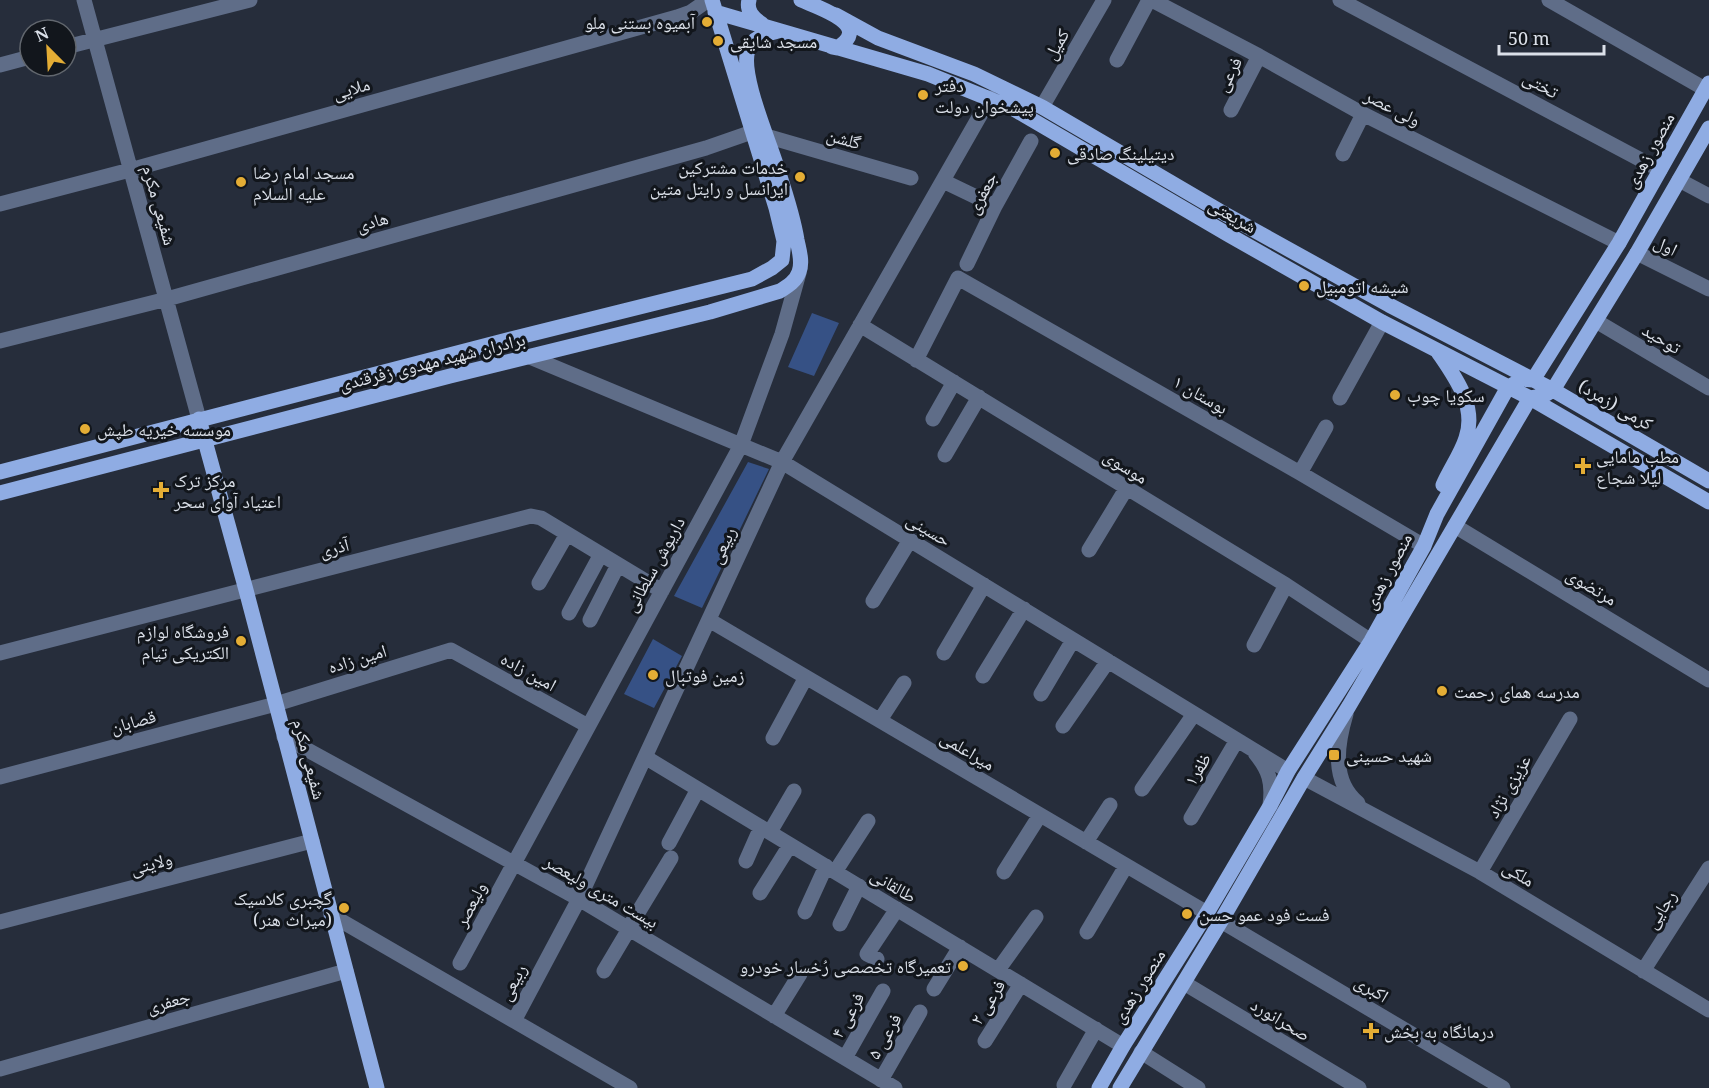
<svg xmlns="http://www.w3.org/2000/svg" width="1709" height="1088" viewBox="0 0 1709 1088" font-family="'Noto Serif','Noto Naskh Arabic',serif">
<style>
.green{fill:#365185}
.lines{fill:none;stroke-linecap:round;stroke-linejoin:round}
.minor{stroke:#5f6d88;stroke-width:15}
.major{stroke:#8face3;stroke-width:15}
.poi-dot{fill:#e4ad35;stroke:#12161c;stroke-width:2}
.labels{text-anchor:middle;dominant-baseline:central;stroke-width:6;stroke-linejoin:round;paint-order:stroke}
.poi-label{font-size:18px;fill:#dbe0e9;stroke:#12161c;text-anchor:start}
.street-label{font-size:18px;fill:#dbe0e9;stroke:#12161c}
</style>
<rect width="100%" height="100%" fill="#262d3b"/>
<path class="green" d="M812,313l27,10 -25,53 -26,-9z
M748,462l21,7 -67,139 -28,-12z
M653,639l29,17 -28,52 -30,-14z"/>
<g class="lines">
<path class="minor" d="M84,0l115,419
M1152,0l107,56 104,58 256,129
M1340,0l320,170
M1549,0l156,89
M66,47l184,-47
M1117,60l32,-60
M0,65l30,-8
M1042,107l62,-107
M1231,110l28,-54
M766,136l145,42
M1343,154l20,-40
M1679,180l30,16
M943,181l52,25
M0,204l130,-34 547,-153 14,-5 17,-12
M1637,253l72,36
M967,264l28,-58 36,-65
M1596,321l113,67
M860,325l426,260 85,56
M0,341l167,-42 539,-151 46,-16
M530,357l252,105 506,309
M916,360l42,-82 342,195 124,73
M1340,398l42,-76
M933,419l21,-37
M945,455l34,-58
M1300,473l26,-46
M1455,526l254,154
M1089,550l37,-61
M539,583l28,-49
M873,601l37,-61
M569,613l32,-59
M590,620l28,-55
M709,620l498,293
M1254,645l32,-60
M0,653l531,-137 10,2 121,73
M944,653l40,-68
M983,676l41,-67
M1041,694l32,-54
M1346,714c-9,30 -15,67 12,89
M880,720l24,-37
M1063,726l45,-65
M284,737l295,162 316,189
M773,738l33,-61
M1255,753c14,17 18,29 15,52
M645,757l478,289
M0,777l276,-73 175,-54 137,76
M1304,778l176,94 229,138
M1142,789l52,-75
M1191,818l46,-78
M770,832l24,-41
M1086,842l24,-37
M669,843l29,-54
M746,861l15,-34
M835,872l33,-51
M1004,872l36,-57
M1480,872l90,-153
M760,893l30,-48
M805,912l21,-46
M331,915l299,173
M1221,921l282,167
M0,922l312,-81
M840,924l19,-38
M628,929l43,-71
M1087,932l39,-66
M877,959l-10,-5 30,-45
M460,963l281,-518 41,-111 17,-61
M998,970l38,-53
M604,971l25,-42
M1643,971l66,-103
M1184,983l175,105
M934,989l26,-42
M774,1016l26,-42
M514,1021l65,-122 203,-437 208,-364
M985,1041l36,-57
M1141,1052l57,36
M845,1058l38,-67
M0,1069l346,-98
M881,1080l39,-68
M1064,1085l32,-56"/>
<path class="major" d="M749,0c-3,11 4,18 13,24
M801,0c18,8 73,25 36,48l-5,-1
M715,12l213,62 84,34 217,127 153,87 148,76 179,104
M836,15l42,23 96,36 68,33 181,106 166,92 164,85 156,91
M1438,352c17,25 39,54 28,86 -5,16 -16,31 -23,47
M199,419l47,171 131,498
M0,472l507,-132 245,-61 20,-11 10,-8 2,-19 -8,-33 -64,-208
M0,493l450,-117 260,-64 70,-21c8,-5 16,-10 19,-19 4,-10 0,-22 -2,-32 -4,-26 -14,-54 -22,-79 -8,-25 -35,-88 -27,-111 4,-13 19,-16 30,-19
M1099,1088l24,-42 84,-133 63,-107 18,-35 83,-130 53,-95 13,-32 71,-127 15,-8 10,1 86,-137 90,-160
M1120,1088l101,-167 83,-143 45,-72 181,-308 13,-2 10,-6 84,-137 72,-125"/>
</g>
<g class="poi-dot">
<circle cx="707" cy="22" r="6"/>
<circle cx="718" cy="41" r="6"/>
<circle cx="923" cy="95" r="6"/>
<circle cx="1055" cy="153" r="6"/>
<circle cx="800" cy="177" r="6"/>
<circle cx="241" cy="182" r="6"/>
<circle cx="1304" cy="286" r="6"/>
<circle cx="1395" cy="395" r="6"/>
<circle cx="85" cy="429" r="6"/>
<path d="M1580 457h6v6h6v6h-6v6h-6v-6h-6v-6h6z"/>
<path d="M158 481h6v6h6v6h-6v6h-6v-6h-6v-6h6z"/>
<circle cx="241" cy="641" r="6"/>
<circle cx="653" cy="675" r="6"/>
<circle cx="1442" cy="691" r="6"/>
<rect x="1328" y="749" width="12" height="12" rx="3"/>
<circle cx="344" cy="908" r="6"/>
<circle cx="1187" cy="914" r="6"/>
<circle cx="963" cy="966" r="6"/>
<path d="M1368 1022h6v6h6v6h-6v6h-6v-6h-6v-6h6z"/>
</g>
<g class="labels">
<g class="poi-label">
<text x="695" y="22" text-anchor="end">آبمیوه بستنی مِلو</text>
<text x="730" y="41">مسجد شایقی</text>
<text x="935" y="85">دفتر<tspan x="935" dy="21">پیشخوان دولت</tspan></text>
<text x="1067" y="153">دیتیلینگ صادقی</text>
<text x="788" y="167" text-anchor="end">خدمات مشترکین<tspan x="788" dy="21">ایرانسل و رایتل متین</tspan></text>
<text x="253" y="172">مسجد امام رضا<tspan x="253" dy="21">علیه السلام</tspan></text>
<text x="1316" y="286">شیشه اتومبیل</text>
<text x="1407" y="395">سکویا چوب</text>
<text x="97" y="429">موسسه خیریه طپش</text>
<text x="1596" y="456">مطب مامایی<tspan x="1596" dy="21">لیلا شجاع</tspan></text>
<text x="174" y="480">مرکز ترک<tspan x="174" dy="21">اعتیاد آوای سحر</tspan></text>
<text x="229" y="631" text-anchor="end">فروشگاه لوازم<tspan x="229" dy="21">الکتریکی تیام</tspan></text>
<text x="665" y="675">زمین فوتبال</text>
<text x="1454" y="691">مدرسه همای رحمت</text>
<text x="1346" y="755">شهید حسینی</text>
<text x="332" y="898" text-anchor="end">گچبری کلاسیک<tspan x="332" dy="21">(میراث هنر)</tspan></text>
<text x="1199" y="914">فست فود عمو حسن</text>
<text x="951" y="966" text-anchor="end">تعمیرگاه تخصصی رُخسار خودرو</text>
<text x="1384" y="1031">درمانگاه به بخش</text>
</g>
<g class="street-label">
<text transform="translate(1056 44) rotate(-60)">کمیل</text>
<text transform="translate(1228 74) rotate(-62)">فرعی</text>
<text transform="translate(1541 84) rotate(28)">تختی</text>
<text transform="translate(351 88) rotate(-16)">ملایی</text>
<text transform="translate(1393 107) rotate(27)">ولی عصر</text>
<text transform="translate(844 138) rotate(16)">گلشن</text>
<text transform="translate(1649 150) rotate(-61)">منصور زهدی</text>
<text transform="translate(981 193) rotate(-62)">جعفری</text>
<text transform="translate(160 205) rotate(74)">شفیعی مکرم</text>
<text transform="translate(1233 215) rotate(30)">شریعتی</text>
<text transform="translate(372 221) rotate(-16)">هادی</text>
<text transform="translate(1666 245) rotate(27)">اول</text>
<text transform="translate(1662 338) rotate(31)">توحید</text>
<text transform="translate(432 361) rotate(-14)">برادران شهید مهدوی زفرقندی</text>
<text transform="translate(1201 394) rotate(30)">بوستان ۱</text>
<text transform="translate(1616 404) rotate(30)">کرمی (زمرد)</text>
<text transform="translate(1126 466) rotate(32)">موسوی</text>
<text transform="translate(929 529) rotate(31)">حسینی</text>
<text transform="translate(722 545) rotate(-65)">ربیعی</text>
<text transform="translate(334 547) rotate(-14)">آذری</text>
<text transform="translate(654 564) rotate(-61)">داریوش سلطانی</text>
<text transform="translate(1387 571) rotate(-62)">منصور زهدی</text>
<text transform="translate(1592 586) rotate(31)">مرتضوی</text>
<text transform="translate(357 658) rotate(-17)">امين زاده</text>
<text transform="translate(529 671) rotate(29)">امین زاده</text>
<text transform="translate(133 721) rotate(-15)">قصابان</text>
<text transform="translate(968 750) rotate(31)">میراعلمی</text>
<text transform="translate(310 759) rotate(75)">شفیعی مکرم</text>
<text transform="translate(1197 769) rotate(-59)">ظفر۱</text>
<text transform="translate(1508 786) rotate(-60)">عزیزی نژاد</text>
<text transform="translate(151 863) rotate(-15)">ولایتی</text>
<text transform="translate(1519 873) rotate(31)">ملکی</text>
<text transform="translate(894 885) rotate(31)">طالقانی</text>
<text transform="translate(602 891) rotate(30)">بیست متری ولیعصر</text>
<text transform="translate(470 904) rotate(-62)">ولیعصر</text>
<text transform="translate(1660 909) rotate(-57)">رجایی</text>
<text transform="translate(512 982) rotate(-62)">ربیعی</text>
<text transform="translate(1138 986) rotate(-58)">منصور زهدی</text>
<text transform="translate(1372 988) rotate(31)">اکبری</text>
<text transform="translate(168 1001) rotate(-16)">جعفری</text>
<text transform="translate(987 1002) rotate(-58)">فرعی ۲</text>
<text transform="translate(847 1015) rotate(-61)">فرعی ۴</text>
<text transform="translate(1281 1019) rotate(31)">صحرانورد</text>
<text transform="translate(884 1036) rotate(-60)">فرعی ۵</text>
</g>
</g>
<g transform="translate(48 48) rotate(336)"><circle r="28" fill="#12161c" stroke="#62676e" stroke-width="1.5"/>
<path d="M0-4.5L10 22L0 15L-10 22Z" fill="#e4ad35"/>
<text y="-9" font-size="16" font-weight="bold" text-anchor="middle" fill="#dbe0e9">N</text>
</g>
<path d="M1499 45v9h105v-9" fill="none" stroke="#dbe0e9" stroke-width="3"/>
<text x="1508" y="45" font-size="18" fill="#dbe0e9" stroke="#12161c" stroke-width="4.5" paint-order="stroke">50 m</text>
</svg>
